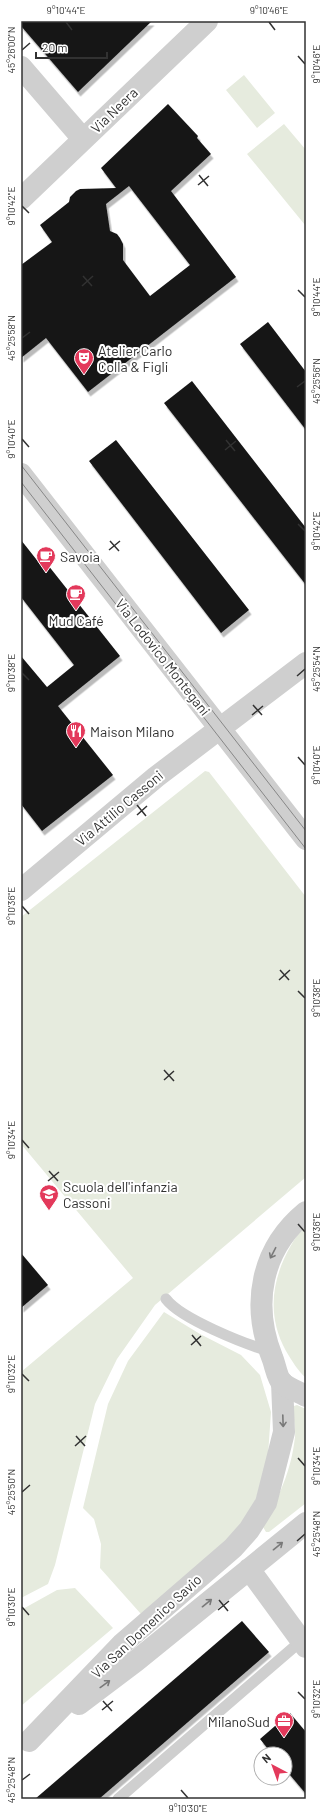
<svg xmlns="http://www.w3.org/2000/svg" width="327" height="1820" viewBox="0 0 327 1820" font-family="Barlow,sans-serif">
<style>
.green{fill:#e6ebde}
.building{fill:#191919;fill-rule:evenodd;filter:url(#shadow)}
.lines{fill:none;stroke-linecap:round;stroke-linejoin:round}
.service{stroke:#cfcfcf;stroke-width:11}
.minor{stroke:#cfcfcf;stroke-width:22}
.tertiary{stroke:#cfcfcf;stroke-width:22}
.tram{stroke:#878787;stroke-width:1}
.oneway{stroke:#797979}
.ticks{fill:none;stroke:#323232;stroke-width:1.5}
.labels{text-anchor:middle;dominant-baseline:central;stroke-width:4;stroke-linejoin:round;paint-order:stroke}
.street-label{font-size:14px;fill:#323232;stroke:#fff}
.poi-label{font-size:14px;fill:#323232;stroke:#fff;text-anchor:start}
.neatline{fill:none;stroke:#323232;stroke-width:1.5}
.ticks-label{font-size:10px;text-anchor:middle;fill:#323232}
</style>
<defs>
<filter id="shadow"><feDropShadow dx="2.5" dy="4.5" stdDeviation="0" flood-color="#0004"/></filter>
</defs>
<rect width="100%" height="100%" fill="#fff"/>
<path class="green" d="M244,75l31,38 -18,15 -31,-38z
M284,124l22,26 -1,75 -58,-71z
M205,771l4,1 97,125v280l-151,128 -38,54 -22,45 -40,161 -7,19 -27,14v-226l112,-94 -112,-134v-227z
M306,1223v155c-8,-7 -14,-17 -20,-27 -25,-46 -9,-90 20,-128z
M164,1312l36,22 41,21 19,20 11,37 -3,43 -12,44 -19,33 -96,82 -41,-46 1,-24 -7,-25 -11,-11 25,-104 20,-43z
M297,1405l9,4v94l-37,29h-3l-3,-5c16,-31 28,-55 32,-90 1,-11 -3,-21 -1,-31z
M75,1588l38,40 -92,78v-96l36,-20z"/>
<path class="building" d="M21,21h131l-74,71 -57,-66z
M168,104l30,32 -1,2 14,16 -40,37 65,86 -148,115 -42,-54 -25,20v-93l31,-23 -12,-17 29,-23 1,-5 6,-6 4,-2 36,-1 -15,-20zM129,186l61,79 -40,31 -27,-36v-16l-3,-6 -3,-4 -7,-3 -4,-27z
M268,322l38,50v58l-66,-86z
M192,381l114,147v57l-142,-182z
M116,440l133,170 -28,23 -132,-172z
M21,540l19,24 4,-4 76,96 -62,50 55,69 -71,56 -21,-27v-148l26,31 27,-22 -53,-68z
M21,1253l27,32 -27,23z
M242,1621l27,31 -170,147h-64z
M290,1713l16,19v62l-21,-25v-15h-13l-12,-15z"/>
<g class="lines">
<path class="service" d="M166,1299c15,20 79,45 103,52
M118,1799l183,-158"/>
<path class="minor" d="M21,67l62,72
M21,199l186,-178
M21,890l135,-113 150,-114
M249,1569l57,78
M79,1704l57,-43 170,-138
M29,1741l93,-97 111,-96 16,-18 17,-27 18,-71 -2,-50"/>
<path class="tertiary" d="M21,474l285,365
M306,1212c-45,37 -55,92 -34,145 3,7 5,21 10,26 6,5 17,9 24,13"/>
<path class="tram" d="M21,465l285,366
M21,482l285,367"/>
</g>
<defs><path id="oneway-shaft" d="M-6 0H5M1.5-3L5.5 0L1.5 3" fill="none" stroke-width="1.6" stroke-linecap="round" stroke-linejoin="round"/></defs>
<g class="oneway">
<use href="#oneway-shaft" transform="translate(273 1253) rotate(117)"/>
<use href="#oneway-shaft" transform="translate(283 1421) rotate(88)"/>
<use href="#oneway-shaft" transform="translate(278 1546) rotate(-39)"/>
<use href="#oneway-shaft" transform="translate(207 1603) rotate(-39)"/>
<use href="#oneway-shaft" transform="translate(105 1684) rotate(-36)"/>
</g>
<path class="ticks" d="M66,22l6,8M269,22l6,8M22,50l8,-7M298,56l7,8M199,175l9,11M198,185l11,-9M22,206l7,7M83,276l9,10M82,286l11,-10M298,290l7,7M22,338l8,-6M297,387l8,-6M22,439l7,8M226,440l9,11M225,450l11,-9M298,524l7,7M110,541l9,10M109,550l11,-9M22,673l7,7M297,676l8,-7M253,705l9,10M252,715l11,-9M298,757l7,8M137,805l9,11M137,815l10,-9M22,906l7,8M280,970l9,10M279,980l11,-10M298,991l7,7M164,1070l10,11M164,1080l10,-9M22,1140l7,8M49,1171l9,10M48,1181l11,-9M298,1224l7,8M192,1335l9,11M191,1345l10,-9M22,1374l7,7M76,1436l9,10M75,1446l11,-10M298,1458l7,8M22,1492l8,-7M297,1541l8,-7M219,1600l9,11M22,1607l7,8M218,1610l11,-9M298,1692l7,7M103,1701l9,10M102,1710l11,-9M22,1780l8,-6M181,1790l7,8"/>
<defs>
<g id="theatre-pin" transform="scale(1)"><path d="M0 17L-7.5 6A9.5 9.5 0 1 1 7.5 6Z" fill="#e3395b" stroke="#fff"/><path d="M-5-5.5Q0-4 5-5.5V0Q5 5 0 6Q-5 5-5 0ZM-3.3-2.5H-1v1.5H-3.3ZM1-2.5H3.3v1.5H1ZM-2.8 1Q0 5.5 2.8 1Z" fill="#fff"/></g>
<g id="cafe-pin" transform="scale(1)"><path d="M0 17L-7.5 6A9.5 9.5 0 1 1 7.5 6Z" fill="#e3395b" stroke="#fff"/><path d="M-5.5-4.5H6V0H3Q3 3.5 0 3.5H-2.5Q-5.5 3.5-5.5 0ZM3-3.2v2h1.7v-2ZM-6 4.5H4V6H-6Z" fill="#fff"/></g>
<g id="restaurant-pin" transform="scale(1)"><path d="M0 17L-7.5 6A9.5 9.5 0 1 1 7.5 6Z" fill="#e3395b" stroke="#fff"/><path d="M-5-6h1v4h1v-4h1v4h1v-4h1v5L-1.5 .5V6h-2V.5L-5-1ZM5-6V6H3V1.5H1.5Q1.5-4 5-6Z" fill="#fff"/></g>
<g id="school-pin" transform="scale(1)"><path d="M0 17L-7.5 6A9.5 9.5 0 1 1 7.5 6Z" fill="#e3395b" stroke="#fff"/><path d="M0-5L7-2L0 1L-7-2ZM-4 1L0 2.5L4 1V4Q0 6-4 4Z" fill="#fff"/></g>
<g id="office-pin" transform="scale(1)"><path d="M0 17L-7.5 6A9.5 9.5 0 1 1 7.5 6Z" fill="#e3395b" stroke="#fff"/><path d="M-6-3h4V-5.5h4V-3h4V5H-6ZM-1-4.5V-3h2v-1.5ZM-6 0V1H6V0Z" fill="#fff"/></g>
</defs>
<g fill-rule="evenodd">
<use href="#theatre-pin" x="84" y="358"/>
<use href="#cafe-pin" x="46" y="556"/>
<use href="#cafe-pin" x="76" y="594"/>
<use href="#restaurant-pin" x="76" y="731"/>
<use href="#school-pin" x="49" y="1194"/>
<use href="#office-pin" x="284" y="1721"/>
</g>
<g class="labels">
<g class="street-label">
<text transform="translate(114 110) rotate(-44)">Via Neera</text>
<text transform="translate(163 657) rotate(52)">Via Lodovico Montegani</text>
<text transform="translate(119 808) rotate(-40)">Via Attilio Cassoni</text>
<text transform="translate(146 1626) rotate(-43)">Via San Domenico Savio</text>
</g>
<g class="poi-label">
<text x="98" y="350">Atelier Carlo<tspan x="98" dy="16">Colla &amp; Figli</tspan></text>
<text x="60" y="556">Savoia</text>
<text x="76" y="620" text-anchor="middle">Mud Café</text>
<text x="90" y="731">Maison Milano</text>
<text x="63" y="1186">Scuola dell'infanzia<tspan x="63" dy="16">Cassoni</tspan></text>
<text x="270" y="1721" text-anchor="end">MilanoSud</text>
</g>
</g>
<rect width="327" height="1820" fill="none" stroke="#ffffff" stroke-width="44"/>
<g transform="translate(273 1766) rotate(319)"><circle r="19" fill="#ffffff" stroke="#adadad"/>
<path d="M0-3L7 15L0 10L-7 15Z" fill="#e3395b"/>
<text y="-6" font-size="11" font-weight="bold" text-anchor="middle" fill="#323232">N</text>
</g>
<path d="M36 52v6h71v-6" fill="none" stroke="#323232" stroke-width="2"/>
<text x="42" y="52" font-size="12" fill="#323232" stroke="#ffffff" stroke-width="3" paint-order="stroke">20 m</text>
<rect x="22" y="22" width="283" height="1776" class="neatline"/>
<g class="ticks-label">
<text x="66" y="14">9°10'44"E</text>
<text x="269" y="14">9°10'46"E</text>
<text transform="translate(11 50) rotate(-90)" y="4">45°26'00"N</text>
<text transform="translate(316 64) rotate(-90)" y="4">9°10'46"E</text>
<text transform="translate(11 206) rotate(-90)" y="4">9°10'42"E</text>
<text transform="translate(316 297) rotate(-90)" y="4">9°10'44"E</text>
<text transform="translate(11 338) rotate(-90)" y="4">45°25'58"N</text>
<text transform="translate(316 381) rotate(-90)" y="4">45°25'56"N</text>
<text transform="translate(11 439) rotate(-90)" y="4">9°10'40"E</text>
<text transform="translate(316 531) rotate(-90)" y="4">9°10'42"E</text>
<text transform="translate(316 669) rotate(-90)" y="4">45°25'54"N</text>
<text transform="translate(11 673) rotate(-90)" y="4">9°10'38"E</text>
<text transform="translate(316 765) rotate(-90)" y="4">9°10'40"E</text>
<text transform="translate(11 906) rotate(-90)" y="4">9°10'36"E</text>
<text transform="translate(316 998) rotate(-90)" y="4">9°10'38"E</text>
<text transform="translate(11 1140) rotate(-90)" y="4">9°10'34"E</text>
<text transform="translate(316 1232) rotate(-90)" y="4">9°10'36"E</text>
<text transform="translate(11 1374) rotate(-90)" y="4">9°10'32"E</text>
<text transform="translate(316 1466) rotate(-90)" y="4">9°10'34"E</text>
<text transform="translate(11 1492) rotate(-90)" y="4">45°25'50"N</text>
<text transform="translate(316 1534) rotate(-90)" y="4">45°25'48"N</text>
<text transform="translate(11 1607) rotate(-90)" y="4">9°10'30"E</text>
<text transform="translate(316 1699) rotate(-90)" y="4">9°10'32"E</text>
<text transform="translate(11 1780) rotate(-90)" y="4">45°25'48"N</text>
<text x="188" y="1812">9°10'30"E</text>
</g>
</svg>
